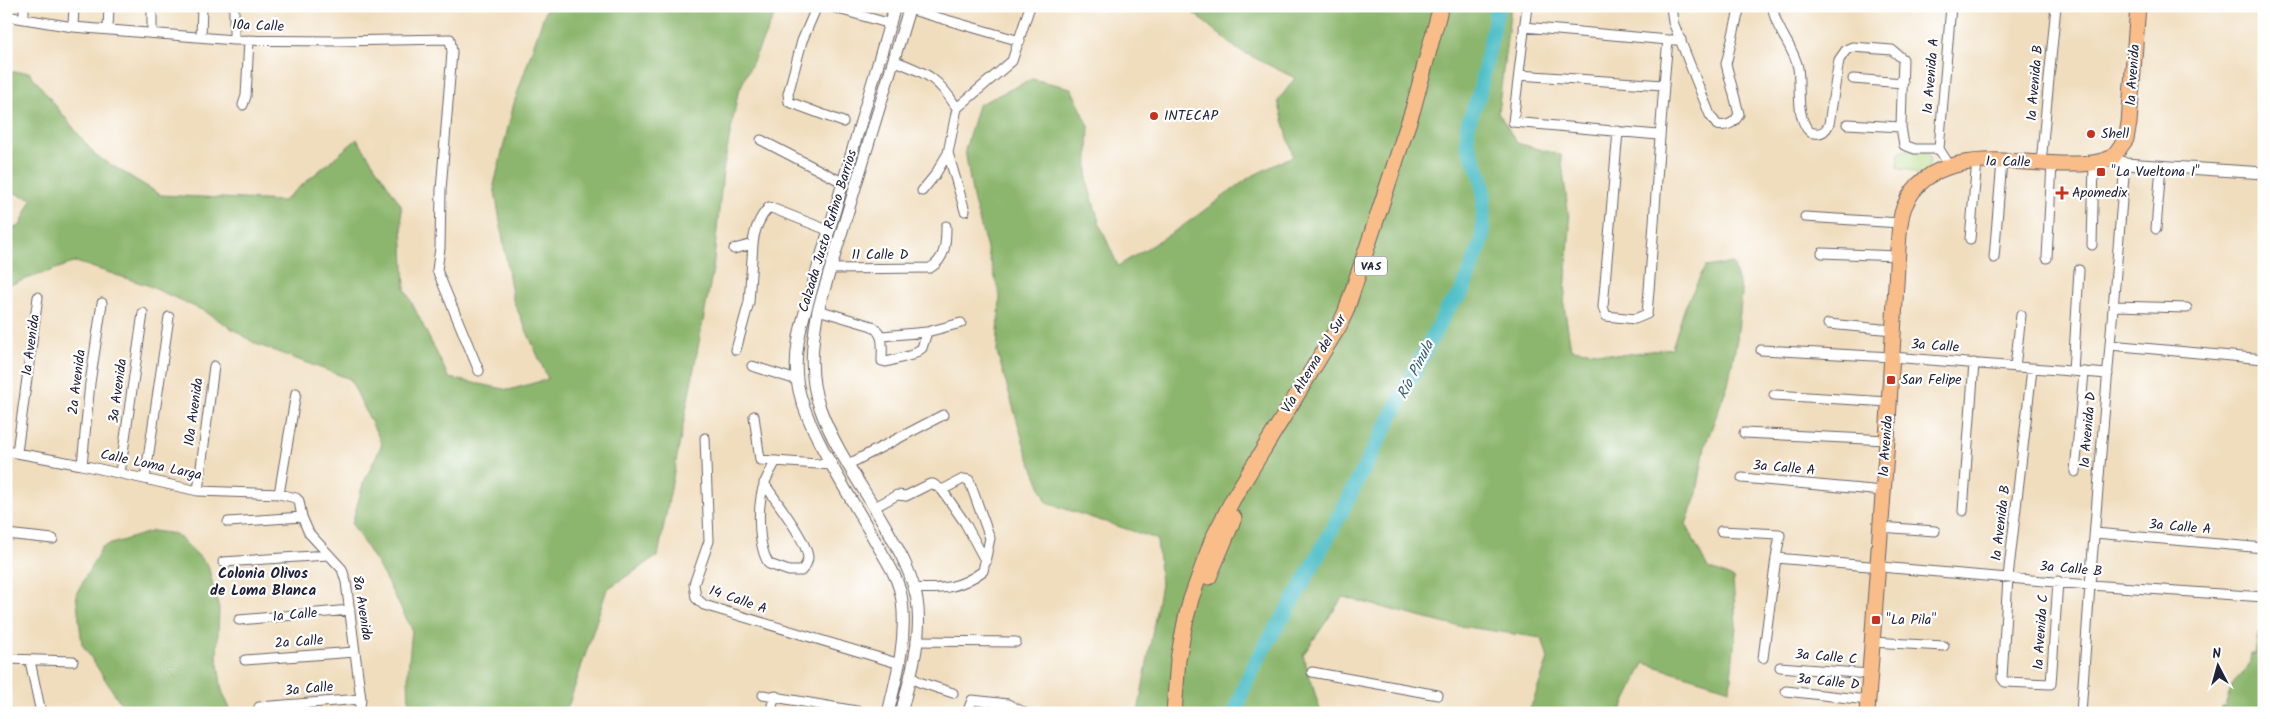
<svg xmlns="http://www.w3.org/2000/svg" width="2270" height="719" viewBox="0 0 2270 719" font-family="Kalam,sans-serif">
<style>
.green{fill:#b1d57e;stroke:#6a7c5c}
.forest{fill:#8cb66d;stroke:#576c54}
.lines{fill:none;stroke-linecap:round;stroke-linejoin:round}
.river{stroke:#51bfc8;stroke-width:15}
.minor-casing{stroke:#6a6368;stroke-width:11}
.tertiary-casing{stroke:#6a6368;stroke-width:13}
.primary-casing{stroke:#6a6368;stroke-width:17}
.trunk-casing{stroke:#6a6368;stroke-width:17}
.minor{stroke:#fff;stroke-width:9}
.tertiary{stroke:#fff;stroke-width:11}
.primary{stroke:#f8bd89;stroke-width:15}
.trunk{stroke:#f8bd89;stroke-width:15}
.poi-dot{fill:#c8321e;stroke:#fff;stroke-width:2}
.labels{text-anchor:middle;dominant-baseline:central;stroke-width:4.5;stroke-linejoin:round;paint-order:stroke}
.shield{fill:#fff;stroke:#646476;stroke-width:1}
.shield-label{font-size:12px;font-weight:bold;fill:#22223b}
.street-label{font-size:14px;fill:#22223b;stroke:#fff}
.poi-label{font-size:14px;fill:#22223b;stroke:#fff;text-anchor:start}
.water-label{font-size:15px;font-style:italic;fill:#356173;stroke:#fff}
.neighbourhood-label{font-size:15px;font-weight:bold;fill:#22223b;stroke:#fff}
</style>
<rect width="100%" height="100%" fill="#fff"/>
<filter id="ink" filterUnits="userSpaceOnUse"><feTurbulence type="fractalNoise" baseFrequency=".02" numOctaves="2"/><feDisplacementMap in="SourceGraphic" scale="10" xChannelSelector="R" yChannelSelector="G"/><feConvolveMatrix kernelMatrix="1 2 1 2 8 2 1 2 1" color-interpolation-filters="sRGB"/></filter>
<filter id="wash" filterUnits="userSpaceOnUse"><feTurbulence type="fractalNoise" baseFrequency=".0096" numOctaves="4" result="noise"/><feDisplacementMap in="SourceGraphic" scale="20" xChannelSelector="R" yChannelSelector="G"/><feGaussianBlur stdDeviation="1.12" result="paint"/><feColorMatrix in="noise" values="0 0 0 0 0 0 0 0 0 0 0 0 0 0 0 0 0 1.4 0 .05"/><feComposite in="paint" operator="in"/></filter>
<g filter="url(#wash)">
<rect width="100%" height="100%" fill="#f0ddbd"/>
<path class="green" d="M1910,150l17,2 3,5 -1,9 -10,12 -3,-5 -11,-5 -3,2 -4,-3 1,-15z"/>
<path class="forest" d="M547,6h237l-8,6 -38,81 -15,78 -10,98 -55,287 -51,33 -41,124h-157l-1,-42 4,-42 -32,-60 -28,-45 11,-40 19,-40 -32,-65 -94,-35 -50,-32 -59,-27 -71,-23 -70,24v-55l14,-5 12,-27 -26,-9v-118h23l66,83 66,40 122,6 74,-62 44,66 4,84 44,89 60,12 39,-11 -35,-79 -19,-115 20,-82z
M1185,6h326l-13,106 19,31 44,12 9,71 -6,79 7,44 50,6 51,-7 13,-41 20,-40 28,-4 9,31 -5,45 -9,45 -23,62 -8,47 -11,31 21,43 26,11 3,48 -6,63 -86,-26 -24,50h-94l7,-11 15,-43 -6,-21 -96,-14 -103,-27 -40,58 18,58h-183l23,-129 -4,-45 -110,-36 -21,-52 -29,-99 3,-56 -27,-98 -8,-48 13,-45 54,-26 39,9 18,38 -2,55 13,44 18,41 62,-38 70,-51 43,-21 -15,-55 17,-23 -58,-29z
M153,531l23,3 32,31 11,44 -2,48 5,34 10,22h-105l-45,-69 -6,-50 26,-47z
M2258,634h6v79h-44l1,-6h4l7,-23 17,-18 2,-12h4z"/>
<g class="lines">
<path class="river" d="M1236,713c10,-47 44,-87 66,-128 50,-92 97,-184 145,-276l15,-17 20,-51 2,-44 -3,-21 -14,-33 1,-20 11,-28 19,-89"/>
</g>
</g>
<g filter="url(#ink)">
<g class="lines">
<g class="minor-casing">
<path id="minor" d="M817,6l-15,35 -14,53 1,8 54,20
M828,6l63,18
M898,6l122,35
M1527,6l-14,116 145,13
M1671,6l2,16 37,93 7,10c10,2 18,-2 22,-11l-13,-50 14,-58
M1773,6c1,23 21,40 25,62 3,18 -3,50 12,64 9,3 15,1 19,-8l10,-64 7,-10 6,-3 40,3 11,9 -2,68 3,18 11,4h24
M6,16l67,11 161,13 102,1 114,-2 2,13 -11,138 -1,58 -3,22 42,101
M24,19v-13
M73,27l1,-21
M1524,27l144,13h13
M108,29l1,-23
M152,33v-27
M201,37l1,-31
M234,40v-34
M895,61c32,12 43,17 62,47
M1519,75l144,10
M1853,79l50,4
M243,105l3,-9 3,-56
M1847,124l54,3
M1618,131l-15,176 3,9 29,3 12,-5c8,-91 12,-182 21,-274
M761,140l83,43
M1939,149l12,-143
M1939,149l11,17
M948,153l17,58
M2041,163l15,-157
M922,191l13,-16 13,-22 9,-45 55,-47 18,-55
M1805,217l95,6
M2156,229l5,-63
M1970,239l7,-78
M2092,245l2,-81
M734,249l19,-5c1,-13 7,-27 16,-37l61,24
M1822,253l76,3
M1994,258l8,-97
M2047,258l5,-94
M831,269l99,-1c16,-9 16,-26 16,-42
M2114,306l73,2
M818,310l54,16c13,9 10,20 10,35l4,1 26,-7 10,-7 5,-16
M1828,324l65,6
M882,336l45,-4 34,-9
M2110,345l154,14
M736,350l13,-48 4,-58
M1761,350l131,7 216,17
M752,366l45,14
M2015,367l6,-52
M2032,369l-24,208 -6,101 3,4 46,2 7,-103
M2073,372l6,-102
M1774,395l115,7
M754,416l6,44 72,5
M1744,433l143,7
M705,438l4,103 -15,43 2,14 8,7 196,59
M6,451l76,14 116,26 81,3 17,4 3,3 3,16 7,16 33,36 4,13 15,117 -2,14
M17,452l21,-155
M849,464l94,-49
M82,465l8,-82 12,-80
M2075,472l9,-100
M120,473l23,-160
M1742,478l141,13
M145,479l24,-162
M764,483c11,17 42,56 44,74 0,6 -3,10 -7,14h-12l-20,-7c-12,-18 -12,-62 -4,-82 3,-7 7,-14 11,-21
M942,490l23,33 21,39
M198,491l16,-125
M279,494l17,-101
M875,507l22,-12 9,1 24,-12h3l9,6 21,-11 6,1 21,58 -7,33c-23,17 -41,19 -69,17
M1963,511l11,-148
M228,522l74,-5
M1880,527l55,4
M1721,531l58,3 1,1 -4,23 314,27 174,12
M2095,533l169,15
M6,534l47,5
M223,562l105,-7
M239,620l111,-10
M916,641l100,1
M1871,642l73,4
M1763,658l13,-100
M6,659l67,2
M245,660l110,-8
M30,661l11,52
M1780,667l89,7
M1312,672l126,23
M910,676l9,6 34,11
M1786,691l81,9
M763,695l105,18
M259,707l102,-8
M773,713l-1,-8 4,-9
M967,713l5,-13 36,4 17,9
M2081,713l9,-128 35,-421"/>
</g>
<g class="tertiary-casing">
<path id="tertiary" d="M2113,157l12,7 139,9
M888,713c9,-37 19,-74 14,-112 -3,-24 -17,-42 -28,-62 -22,-40 -73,-117 -77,-160 -3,-26 3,-50 10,-74l88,-299
M901,713c9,-35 22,-76 16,-113 -5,-26 -16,-46 -29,-69 -22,-40 -53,-81 -68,-123 -12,-32 -8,-66 -2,-98l92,-304"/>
</g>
<g class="primary-casing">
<path id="primary" d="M1867,713l20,-273 11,-191c1,-14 1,-29 6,-42 26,-62 105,-44 157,-43 19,0 35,1 52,-7l13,-18 3,-16 9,-117"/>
</g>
<g class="trunk-casing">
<path id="trunk" d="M1209,577l25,-59
M1174,713l4,-54 8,-41 5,-19 21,-59 21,-41 106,-173 7,-15 67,-202 28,-103"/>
</g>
<use href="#minor" class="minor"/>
<use href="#tertiary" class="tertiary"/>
<use href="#primary" class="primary"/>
<use href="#trunk" class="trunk"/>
</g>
</g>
<g class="poi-dot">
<circle cx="1154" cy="116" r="5"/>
<circle cx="2091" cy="134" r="5"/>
<rect x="2096" y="167" width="10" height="10" rx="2.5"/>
<path d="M2059.5 185.5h5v5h5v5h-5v5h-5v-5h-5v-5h5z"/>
<rect x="1886" y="375" width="10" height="10" rx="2.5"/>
<rect x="1871" y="615" width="10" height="10" rx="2.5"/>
</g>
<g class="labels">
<rect class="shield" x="1355" y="256.5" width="32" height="19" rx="4"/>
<g class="shield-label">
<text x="1371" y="266">VAS</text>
</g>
<g class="street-label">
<text transform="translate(258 26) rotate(2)">10a Calle</text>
<text transform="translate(2133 75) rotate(-86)">1a Avenida</text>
<text transform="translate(1931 76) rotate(-85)">1a Avenida A</text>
<text transform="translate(2035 83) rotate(-85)">1a Avenida B</text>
<text transform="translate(2008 162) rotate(1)">1a Calle</text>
<text transform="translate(828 231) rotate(-73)">Calzada Justo Rufino Barrios</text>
<text x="880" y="255">11 Calle D</text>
<text transform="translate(31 345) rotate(-82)">1a Avenida</text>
<text transform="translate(1935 346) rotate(4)">3a Calle</text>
<text transform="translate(1314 364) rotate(-59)">Vía Alterna del Sur</text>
<text transform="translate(77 382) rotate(-83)">2a Avenida</text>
<text transform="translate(118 391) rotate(-82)">3a Avenida</text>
<text transform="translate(194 412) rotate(-82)">10a Avenida</text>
<text transform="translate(2088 430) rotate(-85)">1a Avenida D</text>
<text transform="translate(1886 446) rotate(-86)">1a Avenida</text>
<text transform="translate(151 465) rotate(12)">Calle Loma Larga</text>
<text transform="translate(1784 468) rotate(5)">3a Calle A</text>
<text transform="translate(2001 523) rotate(-83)">1a Avenida B</text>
<text transform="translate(2180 527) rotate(5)">3a Calle A</text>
<text transform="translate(2071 569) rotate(5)">3a Calle B</text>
<text transform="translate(738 600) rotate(19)">14 Calle A</text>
<text transform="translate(362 608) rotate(81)">8a Avenida</text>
<text transform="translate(295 615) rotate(-5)">1a Calle</text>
<text transform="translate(2041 632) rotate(-86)">1a Avenida C</text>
<text transform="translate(299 642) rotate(-4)">2a Calle</text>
<text transform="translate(1826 657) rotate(5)">3a Calle C</text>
<text transform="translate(1828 682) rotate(6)">3a Calle D</text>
<text transform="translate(309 689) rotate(-5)">3a Calle</text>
</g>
<g class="poi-label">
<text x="1164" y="116">INTECAP</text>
<text x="2101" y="134">Shell</text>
<text x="2111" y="172">"La Vueltona I"</text>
<text x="2072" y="193">Apomedix</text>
<text x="1901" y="380">San Felipe</text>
<text x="1886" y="620">"La Pila"</text>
</g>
<g class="water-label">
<text transform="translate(1416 370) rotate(-63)">Río Pinula</text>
</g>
<g class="neighbourhood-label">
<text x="263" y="574">Colonia Olivos<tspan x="263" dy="17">de Loma Blanca</tspan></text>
</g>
</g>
<rect width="2270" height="719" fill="none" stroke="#fff" stroke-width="25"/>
<g transform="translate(2218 666) rotate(354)" stroke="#ffffff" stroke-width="4" paint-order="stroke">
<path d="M0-4L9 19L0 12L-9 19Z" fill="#22223b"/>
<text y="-8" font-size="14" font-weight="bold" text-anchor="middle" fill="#22223b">N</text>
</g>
</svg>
